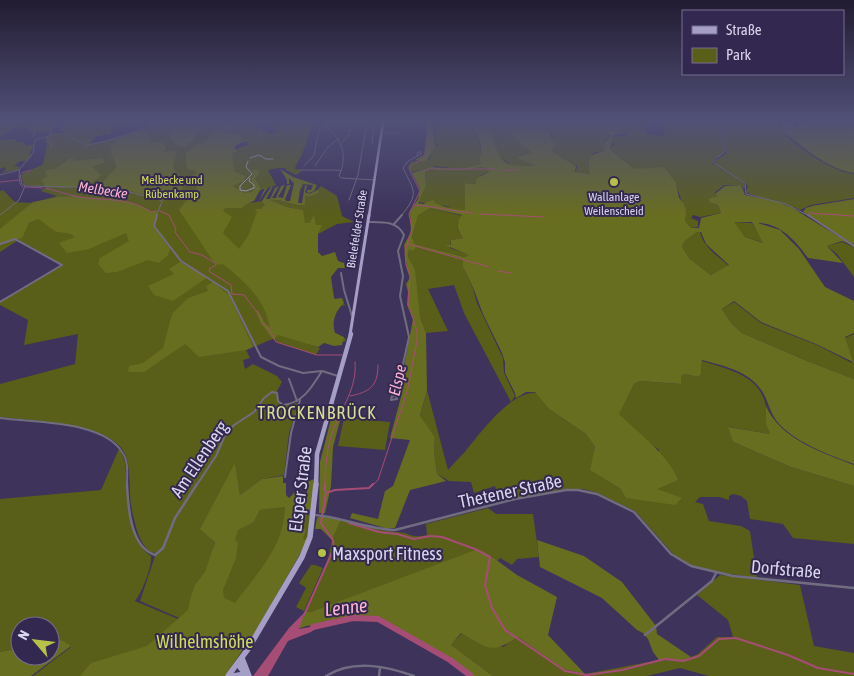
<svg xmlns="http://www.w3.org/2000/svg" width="854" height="676" viewBox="0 0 854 676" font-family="'Asap Condensed',sans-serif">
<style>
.green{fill:#595e19}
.forest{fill:#686e1f;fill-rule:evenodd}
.water{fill:#a64d76}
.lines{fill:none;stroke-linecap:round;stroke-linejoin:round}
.stream-far1{stroke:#a64d76;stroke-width:1}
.stream{stroke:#a64d76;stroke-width:2}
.river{stroke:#a64d76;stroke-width:6}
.minor-far2{stroke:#716d81;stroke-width:1}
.minor-far1{stroke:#716d81;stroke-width:2}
.minor{stroke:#716d81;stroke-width:2.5}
.primary-far3{stroke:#a59ec6;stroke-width:2.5}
.primary-far2{stroke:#a59ec6;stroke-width:3}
.primary-far1{stroke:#a59ec6;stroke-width:4.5}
.primary{stroke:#a59ec6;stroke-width:5.5}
.rail{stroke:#aca6c2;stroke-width:1}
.poi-dot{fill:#b8c147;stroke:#332950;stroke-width:2}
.labels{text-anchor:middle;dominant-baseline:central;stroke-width:4;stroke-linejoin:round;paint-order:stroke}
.far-park-label{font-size:12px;fill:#d2dd57;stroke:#332950}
.far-poi-label{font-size:12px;fill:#d9d5ed;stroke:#332950}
.far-street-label{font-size:12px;fill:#d9d5ed;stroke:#332950}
.far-water-label{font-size:14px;font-style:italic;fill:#feb4d2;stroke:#332950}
.water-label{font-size:16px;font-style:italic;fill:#feb4d2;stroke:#332950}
.quarter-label{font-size:18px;letter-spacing:1px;fill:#d6de91;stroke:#332950}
.near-street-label{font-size:18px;fill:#d9d5ed;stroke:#332950}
.near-poi-label{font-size:18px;fill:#d9d5ed;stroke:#332950;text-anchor:start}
.near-park-label{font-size:18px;fill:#d2dd57;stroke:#332950}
.near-water-label{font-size:19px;font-style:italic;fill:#feb4d2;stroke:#332950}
</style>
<rect width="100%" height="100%" fill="#3d335b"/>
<path class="green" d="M0,122h54l-3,11 -3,-3 -15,3 -7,-6h-11l-15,10z
M66,122h52l-9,14 -2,-2 -13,3 -3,7 30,-8 26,-10 2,-4h100l12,9 -7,7 -16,4 4,-4 -8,8 1,3 13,-4 -1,-3 17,-10 12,2 -2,-11 -3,-1h46l1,1 -5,3c-5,9 -7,19 -11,28 -3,7 -6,9 -7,15l8,1 -7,5 -10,-5v-2h-8l-10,2 8,15 -19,6 -7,12 12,-2 40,13v-4l-15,-3 -17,-7c12,-2 22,7 34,5l1,-9h6l10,-10 16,10 5,20 12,6 -17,2 -19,10 3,-9h-5l-2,-9 -4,6 -5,1 3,20 20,27 7,31 11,4 -13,2 -3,23 15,8 1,3 -8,2 -39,-3 21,8 -4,7 -39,-13 -2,-4 -29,12 4,8 -7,2 2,9 8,-5 24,12 5,6 -6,11 2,9 5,3 16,-2 -10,30 -5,42 -22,4 -22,16 -5,-31 -23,88 7,-15 35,-15 6,-12 23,-3h29l-4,28 -4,12 -77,129h-194l38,-29 -9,-7 -12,2v-16h-30v22l-20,4v-153l101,-9 18,-41c8,11 7,22 7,34 2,23 4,59 25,73 1,12 -9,36 -16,45l43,18 5,-5 -4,4 -39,-17 16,-48 -6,-1c-12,-11 -14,-25 -18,-41 -4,-17 0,-41 -7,-57 -14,-32 -95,-33 -125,-37v-33l75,-20 3,-30 -54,11 4,-25 -28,-15v-3l63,-37 -46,-26 12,-16 8,-3 -9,3 -13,16 2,2 -17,11v-61l3,-1 12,12 18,1 24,-7 -16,-5 5,-4 -22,-2 -3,-10 22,-11 4,-18 -2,-9 7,-4h14l-5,-4z
M433,122h38c3,12 14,22 8,35l2,7 -21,5 -25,-3 -24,6 -3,-5 3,-5 19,-3 2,-9 5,-3z
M487,122h119l-2,6 5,5 -1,4 -5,5 3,2v6l-13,3 -5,10 2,11 -14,-2 1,-6 -27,-15 5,-7 -4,-7 1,-6 -28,-7 -14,7 9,12 12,9 -15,6 19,7 -21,2 -16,-11z
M618,122h24l3,3 1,9 17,2 2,-4 -3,-10h57l6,28 -3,5 -8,4 -1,5 30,18 2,4 -1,3 -3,-4h-17l-10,8 5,3 -8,7 7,2 3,8 -21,4 -7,-2 -2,3 7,3v6l-7,1 -6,-7c2,-14 -6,-23 -9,-38l-42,-14 -24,-20 4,-5 -3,-3 1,-4 16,-2 -4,-2z
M721,122h67l-3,3 -4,-2 -2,5c17,19 50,42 75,46v24l-43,7 -11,5c-18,-9 -37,-10 -54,-18l2,-5 -2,-4 -31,-18 1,-5 10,-6 1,-3z
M17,139l-1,3h7l3,4 8,-2 -5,10 3,1 -5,6h-7l-6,5 6,1 -2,3 -18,3 6,-3 -1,-3 -5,2v-29z
M482,167l6,2 1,3 -8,3 -6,9 -10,-1 1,27h-12l-8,-4 -28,-4 8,-16 -1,-16 7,-2 1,2h31z
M430,208l33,8c-9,8 -6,13 0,22l-12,2 -1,8 20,7 -6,2 -49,-13 -3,-7 6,-23z
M733,222l19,1 12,20 -19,-6z
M697,232h3c3,15 18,24 29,34l-18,9 -21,-16 -8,-12 2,-5z
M842,242l12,5v30l-17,-23 -10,-8z
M416,247l48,12 -1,8 10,22 4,14 26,55 1,15 11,23 -4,6 -47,-89 -10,-28 -26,4 20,42 -22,2 -6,-16 -12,-60 1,-8z
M734,302l27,21 56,22 35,18 -7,-25 9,-4v45l-47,-18 -65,-28 -10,-9 -10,-15z
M702,361c25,8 59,14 64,46 2,10 0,17 4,27l-41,-7 4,15 58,25 63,19v58l-61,-6 -10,-14 -33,-5 -3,-18 -6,-5 -8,-2 -4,2v4l-10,-3h-19l-5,5 8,2 6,17 32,5 9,5 7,47 -34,-5 -30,-7 -17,-9 -41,-46 -40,-19 -12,-3h-18l-65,13 -5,-16 -21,7 -3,-11 -22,-1 -12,-7 -3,-23 1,-14 -15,-20 7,-27 21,80c5,-6 10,-11 16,-17 14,-17 48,-64 73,-60l12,16 37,25 9,13 -4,23 30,19h35l3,-39 -14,-10 -27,-26 16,-30 6,-3 41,3v-8l4,-2 13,3 3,-3z
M344,418l46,4 -5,28 -47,-4z
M488,508l8,6h37l6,43 -22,2 -5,6 -12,-7 -3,3 -6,-5 -180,56h-6l23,-51 4,-21 9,-20c19,4 36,11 55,12 14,0 13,7 31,3l-1,-11z
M311,565h4l8,3 -19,43 -8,-4 10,-19 -7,-5z
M720,575l80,10 14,61 40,7v23h-145l-29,-8 -33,8h-154l-42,-31 11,-12 41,14 15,-10 45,32 22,5 74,-14 22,1 17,-7 19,-17h16l-5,-17 -31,-25z"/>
<path class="forest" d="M183,122h20l-9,18 -9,7 -10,-3 -6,-6 4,-9z
M228,122l8,5 -12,6 15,1 3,4 -3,4 15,-4 7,-7 2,1 -9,7 -16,5 -4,3 3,5 -5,1 2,18 11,5 -1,5 -12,5 12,7 8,-1 3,-6 -4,-4 2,-10 -2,-2h8l-1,1 2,1 -5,7 6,10 18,-4 -6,1 -7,13h4l5,-11 4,-2 -7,12h4l5,-12 4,-1 -7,12 5,1 4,-13h4l-6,14 1,2h4l4,-18 -5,-5v6h-2v-4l-7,-11 13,8 24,8 -3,6 -5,2 -2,-1 1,-4v2h3l2,-5 -12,-1 2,1 -3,5 -2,13h4l3,-18 2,1 -2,6c6,4 8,-1 13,-2v3l-7,3h-6v9c-13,2 -23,-7 -35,-5l17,7 16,3 2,13 5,-1 4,-7 2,10h6l-4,9v18l4,4 13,-4 3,9 6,2 1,5h-7l-7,9 3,22 8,-1 2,5c-8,7 -13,19 -9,30l9,4 -2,8 -8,1 -10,-3 -6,4 -40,-12 -3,3 1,4c-7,-7 -21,-24 -19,-33l7,13 6,6c-5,-29 -25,-46 -47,-64l-5,1 -5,-4 -34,-51 6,-8 11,-9 2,-11 -5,-2 -1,-4 5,-3 -2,-3h-6l-3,-5v-12l9,-8 10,-3 14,-17h10zM268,187h3l-9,14 3,4 -4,4h-6l2,3 -9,24 -9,13 -16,-16 9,-16 -9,-6 2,-3h17l4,-4 8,-3 6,-11 5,-2 -6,13z
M425,122h7l4,26c-6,4 -5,10 -12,14l-9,-2 9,-5 3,-26z
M471,122h18l-2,1c13,29 7,48 48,42l-19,-7 15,-6 -12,-9 -9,-12 15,-7 26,7 -1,5 5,8 -4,7 25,15 -1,6 15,2 -2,-11 4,-8 14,-5 -3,-2 3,-4 -3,-1 6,-5v-5l-5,-5 2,-6h12l5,11 -11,3 3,1 -4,3 1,2 -2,7 24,20 30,-2 12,16 3,15c7,6 8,15 6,23l6,7h8l2,-10 20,-5 -3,-8 -7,-2 -3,-4 10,-3 -3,-2 10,-8 16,-1 4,10 30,6 16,6 61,38 -10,-4 -15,5 16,17 -35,-5c-12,-17 -28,-35 -50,-35l22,7 19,19 26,38 29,14v32l-9,4 8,25 -37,-18 -55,-22 -27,-21 -12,8 10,15 10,9 65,28 47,18v85c-25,-9 -55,-20 -74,-39 -10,-10 -11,-23 -18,-34 -13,-20 -38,-25 -60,-31l-1,14 -3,3 -13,-3 -4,2v8l-41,-3 -6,3 -15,30c19,19 50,41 59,66l-21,9 25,9 -7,7 -49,-7 -5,-9 -31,-19 5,-23 -9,-13 -37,-25 -14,-17h-9l-10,6 -1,-5 -10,-20v-11l-3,-9 -19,-39 -9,-24 -11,-23v-8l-47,-12 -3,4 -4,-2 -1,8 7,13 5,47 6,16 1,57 -7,26 15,21 -1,14 3,23 9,7 -36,9 -15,38h-10l-35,-10 2,-5 26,6 7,-28 8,-5 17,-46 -20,-2 11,-41 -2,-3 14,-75 -6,-14 1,-13 -2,-8 4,-6 -3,-9 -3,-24 7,-13 -1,-20 8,-13 2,-10 -8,-16 18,-6 30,2 21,-5 -2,-7c7,-13 -4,-23 -8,-35zM482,167l6,2 1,3 -12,6 -2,6 -10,-1v27c-11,0 -20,-3 -30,-7l-2,-3 -10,4 -5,-1 8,-17 -1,-16 7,-2 1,2h31zM430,208l32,7c-7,10 -5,13 1,23l-12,2v5h-6l24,10 -5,2 -49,-13 -3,-7 6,-22zM734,222h18l11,21 -18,-6zM697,232h4l5,12 23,21 -18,10 -21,-16 -8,-12 2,-5z
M788,122l3,4 6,2 5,-6h52v51c-29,-5 -51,-26 -74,-44l3,-4h3z
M148,131v7l3,5 10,-1 6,6 -4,4 14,-1 -4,16 10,17 -1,7 -9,7 -10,3 -31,-10 -34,-4 19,-20 -6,-13 1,-5 -2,-2c7,-11 25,-15 38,-16z
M77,154l-6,7 31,-3 3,4 -13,5 9,8c-11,15 -40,13 -56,12l-3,-7 6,-4 -3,-2 1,-4 9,-1z
M76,196c25,3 55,1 75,16l6,-1 -4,15 17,23 -2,6 -9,8 -11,-3 -31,12 -11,1 -8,-9 2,-6 29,-17 -3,-8 -37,16 -22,4 -8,-10 16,-6c-8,-7 -12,-2 -20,-6 -6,-3 -11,-9 -17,-12l-9,4 -7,15 -22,5v-14l33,-27 25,-5z
M854,199v46l-51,-33 3,-4 6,-2z
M180,262l25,14v3l-32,22 -19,-6 -6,-9 26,-12 -5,-5z
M213,282l16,13 24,52 -7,3 -47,7 -14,-13 -41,28h-16l1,-6 14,-3 20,-15 9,-34 16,-16 20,-7 -2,-5z
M344,406l-11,41 -2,39 -6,27h-6l1,-51 12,-47h7z
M766,406c14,33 57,47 88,59v21l-63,-19 -58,-25 -5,-15 42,7 -4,-10z
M235,463l5,32 22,-16 21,-3v7h3v12l3,3 7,-7 11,2v-11l7,-3 -2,31 -5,1 -4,18h3l-3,10 4,1 -3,7 -48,84 -32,45h-144l11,-13 56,-17 41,-36 3,-14 4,-11 10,-13 10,-30 -15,-13zM285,507c-1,40 -27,65 -50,96l-11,-5 -1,-8 13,-32 2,-15 -3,-3 3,-10 16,-8 6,-12z
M320,516l21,4 -9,20 -11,-11h-6l2,-11z
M537,540l47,16 38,26 34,44 1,8 34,23 -10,4 -22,-1 -6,-8 -5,-13 -5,-6 -6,-3 -35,-32 -62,-31z
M478,549l13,7 26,19 40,22 -9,38 37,39 -22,-5 -45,-32c-28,19 -31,10 -57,-4l-10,12 42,31h-19l-93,-56 -19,-1 -56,7 -8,3 7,-17h6z
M62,640l9,6 -40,30h-31v-24l20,-4v8h30v-14z"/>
<path class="water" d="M305,612l-6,17 22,-4 -10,7 -23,9 -20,35h-15l36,-48z"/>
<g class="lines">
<path class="stream-far1" d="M34,127l2,-5
M34,128v8
M47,138l5,6 -2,4
M445,169h50
M501,170h17
M424,171l9,-3 9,2
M22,173l9,-3
M19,175l1,9 3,3
M0,182l20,-2
M26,187l17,1
M46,188c11,3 22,7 34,9 25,4 49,0 71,15l5,-1
M414,205c21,1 40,7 60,8
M160,211l9,4 7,14 -1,3 15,20 12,3 13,8 1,2 -7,4 1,3 21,13 1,9 12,1 18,24 -1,3 6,4 9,16 41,13h25
M808,213l46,3
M480,214l64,3
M408,244l81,23
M498,271l13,2
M350,396c20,-4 28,-10 28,-31
M325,486c0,-20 2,-40 9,-58 9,-23 23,-40 21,-66
M372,486l6,-6 29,-88 10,-51v-10l-9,-28 2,-27 -4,-11 -1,-13 7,-24 -3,-14 11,-23 -11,-22c3,-6 7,-6 12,-9 12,-7 8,-27 5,-38"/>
<path class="stream" d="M325,491v-7
M349,523l30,9 18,2 17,5 17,-3 11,1 33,12 15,8 -5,28 7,23 13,22 60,41 22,4 35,-5 43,-11 18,2 16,-5 20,-17 17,-1 52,17 30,13 36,6
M304,615l30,-67 -1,-8 -12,-17 5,-30 9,-3 34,-2 4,-4"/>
<path class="river" d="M313,627l40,-9 25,1 72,41 21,16"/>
<path class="minor-far2" d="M57,122l1,4 14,12 16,7 19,-4 57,-19
M250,122l14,10 6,-4v-6
M328,122l-2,5c15,12 21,25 15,44
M340,122l3,7 7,3
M720,122l6,29 -11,8 -1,4 31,20 1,11 40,10 23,12
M367,129l10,-7
M382,133h16
M342,143l7,-9 4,-12
M372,144l2,-19
M304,166l10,-11 5,-26 7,-2
M315,166l13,-19 10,-8
M301,170h35l5,1 -2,5 2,2 34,2
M0,175l19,-5
M25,186l90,2 45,12 2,2 -6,14
M25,186l-3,-2 -3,-14 14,-17 2,-13 14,-4 6,-14
M349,200l9,-25 9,-53
M0,215l19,-15 6,-14
M401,216c19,-23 13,-25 2,-48l5,-7 13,-7v-2h-3l-1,4"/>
<path class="minor-far1" d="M157,215l-3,11 27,35 47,30 33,66 18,9 24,7 19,-2 16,5
M808,215l46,31
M369,222c14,0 28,-1 35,13l-6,16 5,25 -3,20 9,41 -13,59
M394,224l8,-9
M0,244l15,-5 47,26 -62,37
M341,273l3,17 8,26
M289,379l8,22
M392,396h4l1,3 -6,1z
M0,418c33,5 102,2 122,34 7,9 5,23 5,34
M285,477l6,-44 9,-33
M196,486l20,-30 10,-23 8,-8 20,-13 10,-14 8,-6 5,1 1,8 5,4c20,-2 29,-18 39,-34"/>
<path class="minor" d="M127,484c1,22 3,63 28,71l8,-7 12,-30 22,-34
M314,515c28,2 53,14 81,15l120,-31 51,-9h12l19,4 37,18 37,42 20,12 42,10 121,12
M645,635l67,-54 4,-8
M326,676c27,-17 60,-10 88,0
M379,676l1,-8"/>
<path class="primary-far3" d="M369,216l14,-94"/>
<path class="primary-far2" d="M350,335l19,-120"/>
<path class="primary-far1" d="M316,486l1,-32 34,-120"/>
<path class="primary" d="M242,658l7,18
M240,662v5l7,9
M228,676l20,-27 54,-92 8,-20 6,-53
M233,676l12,-2"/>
<path class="rail" d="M250,158l9,-3 7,4h7
M248,161l-2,6 6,7 -12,12v4l6,1 8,-3v-3l-5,-4 1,-3"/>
</g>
<linearGradient id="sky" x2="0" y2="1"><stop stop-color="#221c32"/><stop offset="0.56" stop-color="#515077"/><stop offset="1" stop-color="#515077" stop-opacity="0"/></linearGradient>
<rect width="854" height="216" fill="url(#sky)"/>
<g class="poi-dot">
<circle cx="614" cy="182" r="5"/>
<circle cx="322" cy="553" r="5"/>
</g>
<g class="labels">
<g class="far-park-label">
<text x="172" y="180">Melbecke und<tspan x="172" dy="14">Rübenkamp</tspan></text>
</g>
<g class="far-poi-label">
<text x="614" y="197">Wallanlage<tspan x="614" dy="14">Weilenscheid</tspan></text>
</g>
<g class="far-street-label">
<text transform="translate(357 229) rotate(-81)">Bielefelder Straße</text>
</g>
<g class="far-water-label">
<text transform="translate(103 190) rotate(9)">Melbecke</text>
</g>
<g class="water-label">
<text transform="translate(397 380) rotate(-77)">Elspe</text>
</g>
<g class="quarter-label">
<text x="317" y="412">TROCKENBRÜCK</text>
</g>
<g class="near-street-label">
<text transform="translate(199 459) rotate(-56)">Am Ellenberg</text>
<text transform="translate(300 489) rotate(-83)">Elsper Straße</text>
<text transform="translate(510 491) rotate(-12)">Thetener Straße</text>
<text transform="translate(786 569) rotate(5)">Dorfstraße</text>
</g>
<g class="near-poi-label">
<text x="332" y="553">Maxsport Fitness</text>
</g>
<g class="near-park-label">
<text x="205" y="641">Wilhelmshöhe</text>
</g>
<g class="near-water-label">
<text transform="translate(346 607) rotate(-6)">Lenne</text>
</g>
</g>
<rect x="682" y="10" width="162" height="65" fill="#332950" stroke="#756e8f"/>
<rect x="692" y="26" width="25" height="8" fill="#a59ec6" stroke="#756e8f"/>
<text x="726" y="35" font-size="15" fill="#d9d5ed">Straße</text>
<rect x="692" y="48" width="25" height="15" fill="#595e19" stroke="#756e8f"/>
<text x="726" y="60" font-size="15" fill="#d9d5ed">Park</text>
<g transform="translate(35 641) rotate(298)"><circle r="24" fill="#332950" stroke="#756e8f"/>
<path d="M0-4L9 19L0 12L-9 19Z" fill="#b8c147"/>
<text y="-8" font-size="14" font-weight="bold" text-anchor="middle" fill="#d9d5ed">N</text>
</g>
</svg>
